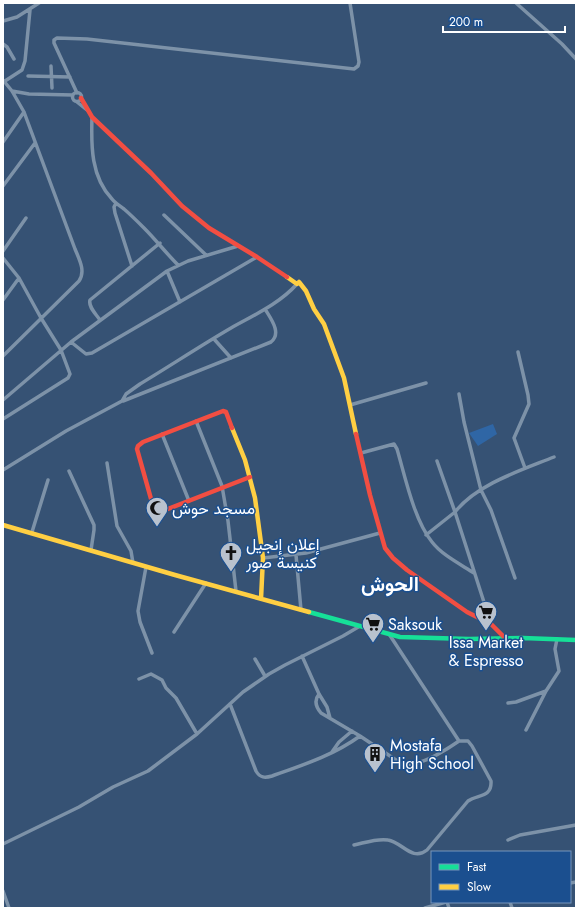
<svg xmlns="http://www.w3.org/2000/svg" width="579" height="911" viewBox="0 0 579 911" font-family="Jost,Vazirmatn,sans-serif">
<style>
.green{fill:#2f66a5}
.lines{fill:none;stroke-linecap:round;stroke-linejoin:round}
.street{stroke:#7d92a8;stroke-width:3.5}
.fast{stroke:#16e098;stroke-width:4.5}
.slow{stroke:#ffcf43;stroke-width:4.5}
.jam{stroke:#f24e42;stroke-width:4.5}
.labels{text-anchor:middle;dominant-baseline:central;stroke-width:3;stroke-linejoin:round;paint-order:stroke}
.poi-label{font-size:16px;fill:#fff;stroke:#1b4f8f;text-anchor:start}
.district-label{font-size:20px;font-weight:bold;fill:#fff;stroke:#1b4f8f}
</style>
<rect width="100%" height="100%" fill="#365274"/>
<path class="green" d="M493,424l4,10 -19,12 -9,-13z"/>
<g class="lines">
<path class="street" d="M516,3l46,41 14,15
M3,21l14,-4 22,-14
M3,44l4,3 7,12
M51,66l1,22
M28,76l42,1
M3,80l9,11 12,21 51,137c4,10 11,22 4,32l-76,75
M5,81l17,-11 3,-9 5,-51
M12,91l17,3 44,1
M72.5 97a4.5 4.5 0 1 1 9 0a4.5 4.5 0 1 1-9 0Z
M77,93l-23,-50v-3l3,-2 30,1 267,30 4,-3 1,-4 -9,-59
M77,102l10,8
M92,117c-1,29 -1,60 20,82 3,4 8,7 12,10 7,6 14,13 20,19 12,12 22,25 34,37
M3,142l21,-30
M3,186l32,-43
M116,203l-2,4 1,6 17,53
M164,215l42,40
M3,251l23,-33
M3,258l16,20 22,40 20,32 9,24 -2,4 -65,41
M167,271l13,31
M3,300l16,-22
M100,320c-4,-6 -12,-13 -10,-20l70,-57
M214,339l17,19
M71,342l15,12 6,-1 165,-96
M518,352l10,43 1,9 -15,34 11,30
M459,394l5,28 17,68 10,20 24,68
M3,400l68,-58 96,-71 21,-10 50,-15
M123,401l148,-59c11,-9 0,-23 -6,-33
M350,405l76,-22
M196,421l26,65 6,35 8,70
M162,434l27,67
M361,453l33,-9 3,5c8,27 17,71 35,93 10,13 28,22 42,31
M107,463l10,63 14,25 2,12
M3,470l63,-39 56,-30 4,-7 14,-10c30,-18 60,-38 91,-56 23,-13 48,-24 66,-44
M69,471l25,54v5l-3,20
M32,532l16,-52
M426,535l29,-23 -18,-51
M296,555l5,55
M263,558l43,-5 74,-20
M146,567l-8,44 2,11 12,31
M491,624l-36,-112c22,-28 67,-42 99,-55
M174,632l32,-49
M302,656l17,38 8,13 3,11
M255,659l10,17
M139,679l12,-5 11,6 4,8 10,10 21,36
M319,694c-5,6 -3,13 2,19l39,23 42,28c17,4 44,-14 57,-23l-70,-107
M508,703l8,-1 30,-11
M230,704l26,67c4,7 9,7 16,5 31,-11 62,-21 88,-40
M526,730l20,-39 13,-20 -4,-22 2,-10
M332,752l7,-10 13,-11
M508,840l12,-5 56,-10
M3,844l76,-37 34,-20 35,-16 49,-37 46,-42 26,-18 16,-9 58,-29 17,-10
M354,845c10,-2 23,-7 34,-5 14,2 24,22 39,10l41,-49c10,-7 24,-3 23,-20l-19,-35 -4,-5h-9
M570,883l6,-1
M3,891l6,17
M447,902l2,6
M510,902l2,6
M425,908l21,-6"/>
<path class="fast" d="M309,612l91,25 69,2 54,-1 53,2"/>
<path class="slow" d="M287,277l10,7 2,-2 7,9 8,18 10,15 20,54 12,56
M232,428l13,32 10,38 8,60 -2,41
M3,525l172,50 134,37"/>
<path class="jam" d="M81,98l11,19 59,56 31,33 27,22 48,29 30,20
M232,428l-6,-16 -3,-1 -80,31 -5,4 -1,3 16,57 4,5 3,1 90,-35
M356,434l14,61 15,53 8,10 14,12 60,42 24,12 14,14"/>
</g>
<defs>
<g id="mosque-pin" transform="scale(1.15)"><path d="M0 17L-7.5 6A9.5 9.5 0 1 1 7.5 6Z" fill="#b9c2ce" stroke="#1b4f8f"/><path d="M3.5-4.9A6 6 0 1 0 3.5 4.9A5 5 0 1 1 3.5-4.9Z" fill="#111"/></g>
<g id="church-pin" transform="scale(1.15)"><path d="M0 17L-7.5 6A9.5 9.5 0 1 1 7.5 6Z" fill="#b9c2ce" stroke="#1b4f8f"/><path d="M-1.2-6h2.4v3.5h3.3v2.4h-3.3V6h-2.4V-.1h-3.3v-2.4h3.3Z" fill="#111"/></g>
<g id="supermarket-pin" transform="scale(1.15)"><path d="M0 17L-7.5 6A9.5 9.5 0 1 1 7.5 6Z" fill="#b9c2ce" stroke="#1b4f8f"/><path d="M-6-5.5h2.5l.6 2H6L4.5 2H-2.5L-4.4-4H-6ZM-1.5 3.2a1.3 1.3 0 1 0 .1 0ZM3 3.2a1.3 1.3 0 1 0 .1 0Z" fill="#111"/></g>
<g id="building-pin" transform="scale(1.15)"><path d="M0 17L-7.5 6A9.5 9.5 0 1 1 7.5 6Z" fill="#b9c2ce" stroke="#1b4f8f"/><path d="M-4-6H4V6H1V3H-1V6H-4ZM-2.5-4.3h1.7v1.8h-1.7ZM.8-4.3h1.7v1.8H.8ZM-2.5-1h1.7V.8h-1.7ZM.8-1h1.7V.8H.8Z" fill="#111"/></g>
</defs>
<g fill-rule="evenodd">
<use href="#mosque-pin" x="157" y="508"/>
<use href="#church-pin" x="231" y="553"/>
<use href="#supermarket-pin" x="486" y="612"/>
<use href="#supermarket-pin" x="373" y="624"/>
<use href="#building-pin" x="375" y="754"/>
</g>
<g class="labels">
<g class="poi-label">
<text x="172" y="508">مسجد حوش</text>
<text x="246" y="544">إعلان إنجيل<tspan x="246" dy="18">كنيسة صور</tspan></text>
<text x="388" y="624">Saksouk</text>
<text x="486" y="642" text-anchor="middle">Issa Market<tspan x="486" dy="18">&amp; Espresso</tspan></text>
<text x="390" y="745">Mostafa<tspan x="390" dy="18">High School</tspan></text>
</g>
<g class="district-label">
<text x="390" y="584">الحوش</text>
</g>
</g>
<rect width="579" height="911" fill="none" stroke="#ffffff" stroke-width="8"/>
<rect x="431" y="851" width="140" height="52" fill="#1b4f8f" stroke="#7695bc"/>
<rect x="439" y="864" width="20" height="6" fill="#16e098" stroke="#7695bc"/>
<text x="467" y="871" font-size="12" fill="#ffffff">Fast</text>
<rect x="439" y="884" width="20" height="6" fill="#ffcf43" stroke="#7695bc"/>
<text x="467" y="891" font-size="12" fill="#ffffff">Slow</text>
<path d="M443 26v6h122v-6" fill="none" stroke="#ffffff" stroke-width="2"/>
<text x="449" y="26" font-size="12" fill="#ffffff" stroke="#1b4f8f" stroke-width="3" paint-order="stroke">200 m</text>
</svg>
